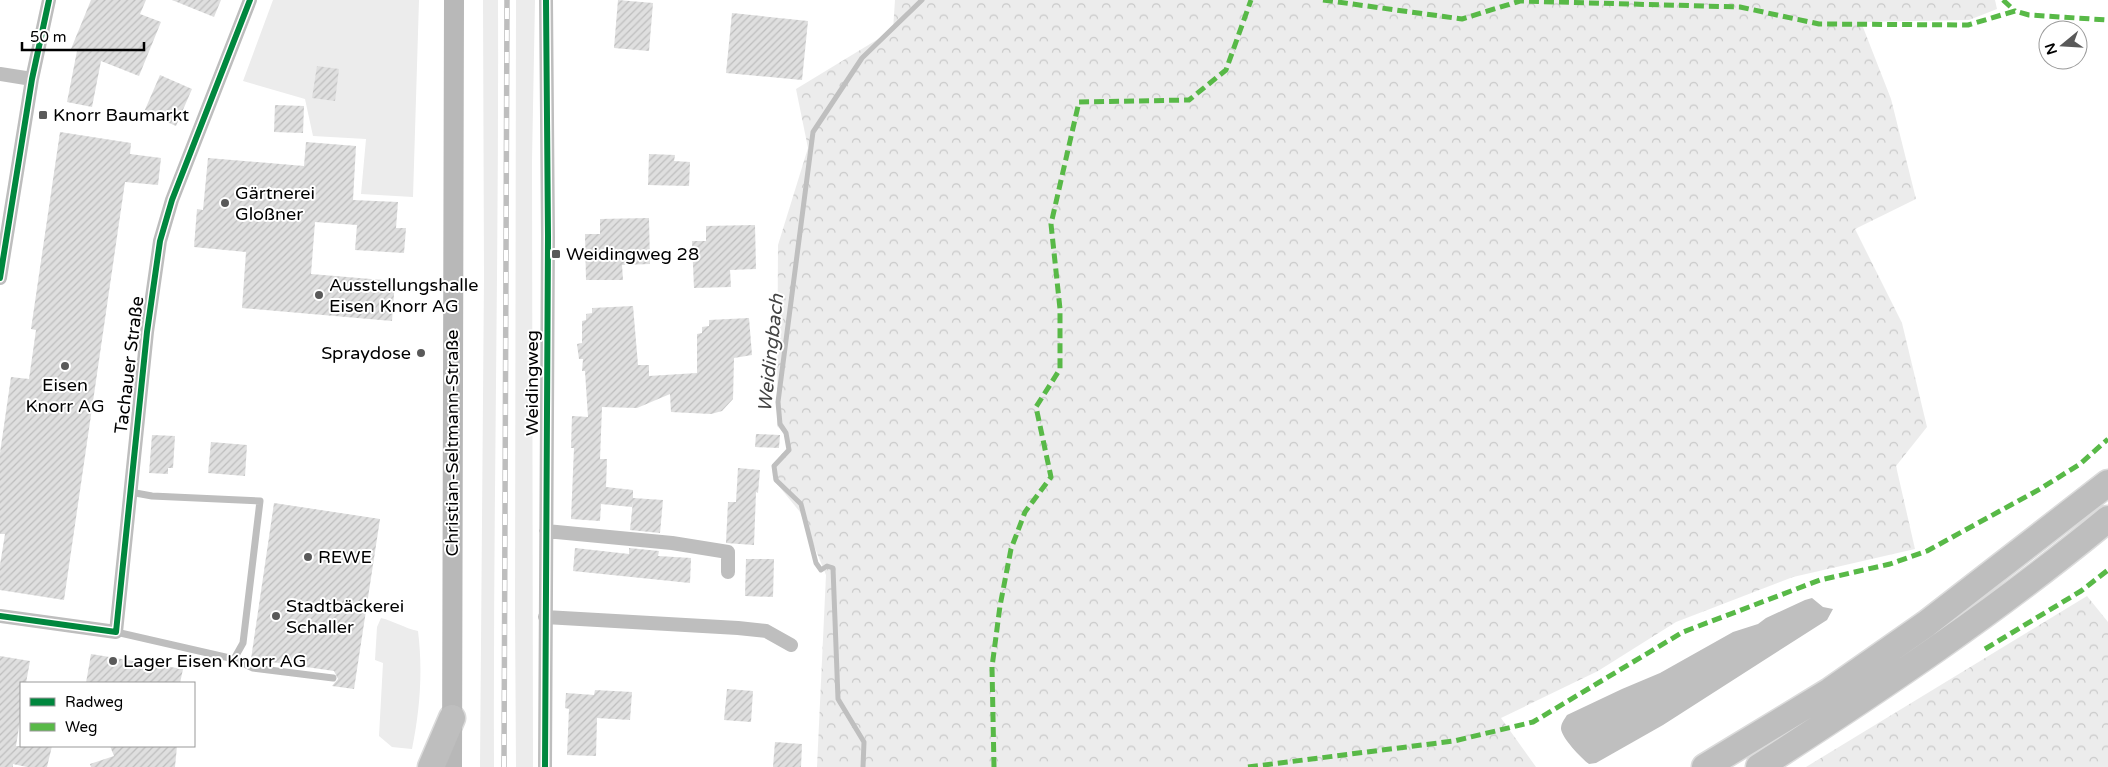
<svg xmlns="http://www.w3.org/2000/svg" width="2108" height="767" viewBox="0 0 2108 767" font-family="'Varela Round',sans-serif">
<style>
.green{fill:#ececec}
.forest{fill:url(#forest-crowns)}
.water{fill:#bfbfbf}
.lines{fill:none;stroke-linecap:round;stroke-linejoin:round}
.stream{stroke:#bfbfbf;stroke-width:5}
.building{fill:url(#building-hatch)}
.motorway-casing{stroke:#dbdbdb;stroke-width:29}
.service{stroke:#bebebe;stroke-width:7}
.minor{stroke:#bebebe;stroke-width:14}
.secondary{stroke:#b8b8b8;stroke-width:20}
.motorway{stroke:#bebebe;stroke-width:26}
.rail-casing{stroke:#bebebe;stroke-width:5.5}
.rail{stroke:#fff;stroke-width:4;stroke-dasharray:11;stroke-linecap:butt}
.quiet{stroke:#58b947;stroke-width:5;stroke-dasharray:10 5;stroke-linecap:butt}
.cycleway-casing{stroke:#fff;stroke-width:9}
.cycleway{stroke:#00873e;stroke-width:6}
.poi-dot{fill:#595959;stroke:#fff;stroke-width:2}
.labels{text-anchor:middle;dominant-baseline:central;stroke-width:4;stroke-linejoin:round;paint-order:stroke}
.poi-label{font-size:18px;fill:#000;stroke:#fff;text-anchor:start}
.street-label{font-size:18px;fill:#000;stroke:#fff}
.water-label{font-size:19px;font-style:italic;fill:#444;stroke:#fff}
</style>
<defs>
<pattern id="forest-crowns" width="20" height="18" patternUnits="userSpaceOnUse" patternTransform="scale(1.25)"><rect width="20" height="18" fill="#ececec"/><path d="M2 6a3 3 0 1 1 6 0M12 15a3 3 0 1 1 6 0" fill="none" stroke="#c9c9c9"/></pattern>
<pattern id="building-hatch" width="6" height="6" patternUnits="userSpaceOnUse" patternTransform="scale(1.25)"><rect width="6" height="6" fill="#dfdfdf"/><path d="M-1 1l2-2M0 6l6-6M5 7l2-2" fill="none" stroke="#bebebe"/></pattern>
</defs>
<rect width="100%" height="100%" fill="#fff"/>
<path class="green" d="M273,0h146l-6,197 -52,-3 5,-55 -53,-3 -8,-37 -62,-18z
M483,0h15c1,256 -5,511 -4,767h-14l4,-490z
M516,0h19l-3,161 1,606h-17l-1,-156z
M381,618c13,3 23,10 37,13 5,40 2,79 -6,118l-20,-2 -13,-11 4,-73 -8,-3 2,-33z"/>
<path class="forest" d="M895,0h1100l2,9 -28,11 -108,2 30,77 25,100 -61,30 47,94 25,104 -31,39 19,83 -122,28 -117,45 -78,49 -97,47 35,49h-719l9,-192 -26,-63 -27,-33 -1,-14 15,-17 -2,-14 -8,-8 1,-181 30,-97 -12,-59 97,-59z
M2087,596l21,26v145h-302z"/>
<path class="water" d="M1812,598l11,9 10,2 -6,11 -164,105 -67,38 -7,1c-8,-6 -27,-26 -28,-35 0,-6 3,-9 6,-14l55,-26 38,-16 73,-41 25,-8 8,-6 39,-18z"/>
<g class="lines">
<path class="stream" d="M863,767l1,-25 -26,-43 -5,-131 -6,-2 -6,4 -5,-7 -15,-59 -25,-24 -2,-14 15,-16 -3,-17 -6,-9 -2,-22 35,-270 49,-74 60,-58"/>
</g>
<path class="building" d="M91,0h55l-6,14 21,8 -22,54 -38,-15 -9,46 -25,-5 10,-51 -6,-2z
M172,0h49l-7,17z
M618,0l35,3 -4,48 -35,-3z
M732,13l76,8 -6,59 -76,-7z
M317,66l22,3 -4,32 -23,-3z
M160,75l32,14 -16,37 -32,-14z
M275,105l29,1 -1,27 -29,-1z
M60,132l71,11 -1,11 31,4 -3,27 -33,-3 -61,418 -64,-10v-25l5,-31h-5v-81l11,-76 18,2 7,-49 -5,-1z
M306,142l50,4 -3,54 45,2 -2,26h10l-2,25 -49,-3 2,-25 -42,-3 -4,52 84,7 -3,40 -150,-13 4,-56 -52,-5 3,-38 6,1 5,-52 96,8z
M649,154l26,1 -1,6 16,1 -1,24 -41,-1z
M649,218l1,46 -28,1 1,15h-37l-1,-46h15v-15z
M755,225l1,44 -26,1 1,17 -37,1 -2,-47h14v-15z
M633,306l5,59h11v11l48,-3v-39l5,-1v-6l7,-1v-6l40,-2 3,37 -18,3 -1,41 -11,12 -11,3 -40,-2 -1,-18 -33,14 -35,-1 -2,52h7l-1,28 27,3v8l30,2 -3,33 -30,-3 3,-29 -1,6 -31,-3 -1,17 -29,-2 3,-71h-3l1,-32 16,1 -3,-46h-3l1,-12h-4l-2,-15 5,-1v-22l4,-1v-6l6,-1v-5z
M756,434l24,1 -1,13 -24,-1z
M152,435l23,1 -2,32h-5v6l-19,-1z
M211,442l36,3 -2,31 -37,-3z
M738,468l22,2 -2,23 -2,-1 -2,53 -28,-2 2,-41h8z
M274,503l106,16 -26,170 -22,-3 6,-7 -4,-8 -83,-12z
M575,548l54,6v-6l30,3 -1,5 33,2 -1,25 -117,-12z
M746,559h28l-1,38 -28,-1z
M91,654l92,15 -3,14h-94z
M0,656l30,5 -4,22h-5v31l-5,32h36l-5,21h-20l-14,-3v3h-13z
M727,689l26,2 -2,31 -27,-2z
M595,690l37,2 -2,28 -33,-2 -1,38 -29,-1 2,-46 -4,-1 1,-15 28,2z
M775,742l27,2 -1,23h-28z
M110,746h67l-2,21h-84l-1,-3 24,-8z"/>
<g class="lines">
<g class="motorway-casing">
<path id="motorway" d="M431,767l21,-49
M1705,767l125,-76 96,-67 182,-141
M1759,767c120,-77 239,-157 349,-248"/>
</g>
<path class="service" d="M116,632l118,27 9,-16 17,-142 -108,-5 -22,-4
M234,659l19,9 80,10"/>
<path class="minor" d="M0,74l32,5
M0,278l32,-199 17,-79
M546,531l126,12 56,9v20
M0,616l116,16 31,-300 13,-91 12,-41 78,-200
M545,617l193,11 28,3 25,14
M545,767l3,-531 -2,-236"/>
<path class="secondary" d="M452,767l2,-767"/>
<use href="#motorway" class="motorway"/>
<g class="rail-casing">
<path id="rail" d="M504,767l3,-767"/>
</g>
<use href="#rail" class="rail"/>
<path class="quiet" d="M1323,0l139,19 58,-18 220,6 79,17 149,1 47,-14 14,4 79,5
M2003,0l12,11
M1985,649l96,-58 27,-21
M994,767l-2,-100 8,-61 11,-57 14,-37 26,-35 -15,-70 24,-38v-60l-9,-85 28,-122 110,-2 37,-30 25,-70
M1248,767l206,-26 79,-19 150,-90 137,-52 70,-16 37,-13 113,-62 40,-25 28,-25"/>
<g class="cycleway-casing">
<path id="cycleway" d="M0,278l32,-199 17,-79
M0,616l116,16 31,-300 13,-91 12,-41 78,-200
M545,767l3,-531 -2,-236"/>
</g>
<use href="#cycleway" class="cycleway"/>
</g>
<g class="poi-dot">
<rect x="38" y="110" width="10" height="10" rx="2.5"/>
<circle cx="225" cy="203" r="5"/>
<rect x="551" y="249" width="10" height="10" rx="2.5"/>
<circle cx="319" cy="295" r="5"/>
<circle cx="421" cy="353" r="5"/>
<circle cx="65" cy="366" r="5"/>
<circle cx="308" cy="557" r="5"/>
<circle cx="276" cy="616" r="5"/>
<circle cx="113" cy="661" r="5"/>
</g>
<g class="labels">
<g class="poi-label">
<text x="53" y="115">Knorr Baumarkt</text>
<text x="235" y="193">Gärtnerei<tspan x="235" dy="21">Gloßner</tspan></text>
<text x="566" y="254">Weidingweg 28</text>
<text x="329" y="285">Ausstellungshalle<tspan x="329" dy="21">Eisen Knorr AG</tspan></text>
<text x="411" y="353" text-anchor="end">Spraydose</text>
<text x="65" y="385" text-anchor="middle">Eisen<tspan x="65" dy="21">Knorr AG</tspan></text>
<text x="318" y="557">REWE</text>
<text x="286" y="606">Stadtbäckerei<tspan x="286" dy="21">Schaller</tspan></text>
<text x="123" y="661">Lager Eisen Knorr AG</text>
</g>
<g class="street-label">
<text transform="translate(129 365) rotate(-83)">Tachauer Straße</text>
<text transform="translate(532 383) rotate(-90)">Weidingweg</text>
<text transform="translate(452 443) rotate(-90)">Christian-Seltmann-Straße</text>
</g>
<g class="water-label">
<text transform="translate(771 353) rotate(-84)">Weidingbach</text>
</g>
</g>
<rect x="20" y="682" width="175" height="65" fill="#ffffff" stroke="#999999"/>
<rect x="30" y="698" width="25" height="8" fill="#00873e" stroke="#999999"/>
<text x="65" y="707" font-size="15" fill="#000000">Radweg</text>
<rect x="30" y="723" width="25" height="8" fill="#58b947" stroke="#999999"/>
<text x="65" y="732" font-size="15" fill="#000000">Weg</text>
<g transform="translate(2063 45) rotate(252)"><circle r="24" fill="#ffffff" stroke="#999999"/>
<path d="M0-4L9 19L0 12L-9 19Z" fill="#595959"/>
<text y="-8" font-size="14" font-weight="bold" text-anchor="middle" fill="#000000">N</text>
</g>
<path d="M22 42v8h122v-8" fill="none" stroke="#000000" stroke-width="2.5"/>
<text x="30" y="42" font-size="15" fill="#000000" stroke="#ffffff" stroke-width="4" paint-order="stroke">50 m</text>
</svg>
